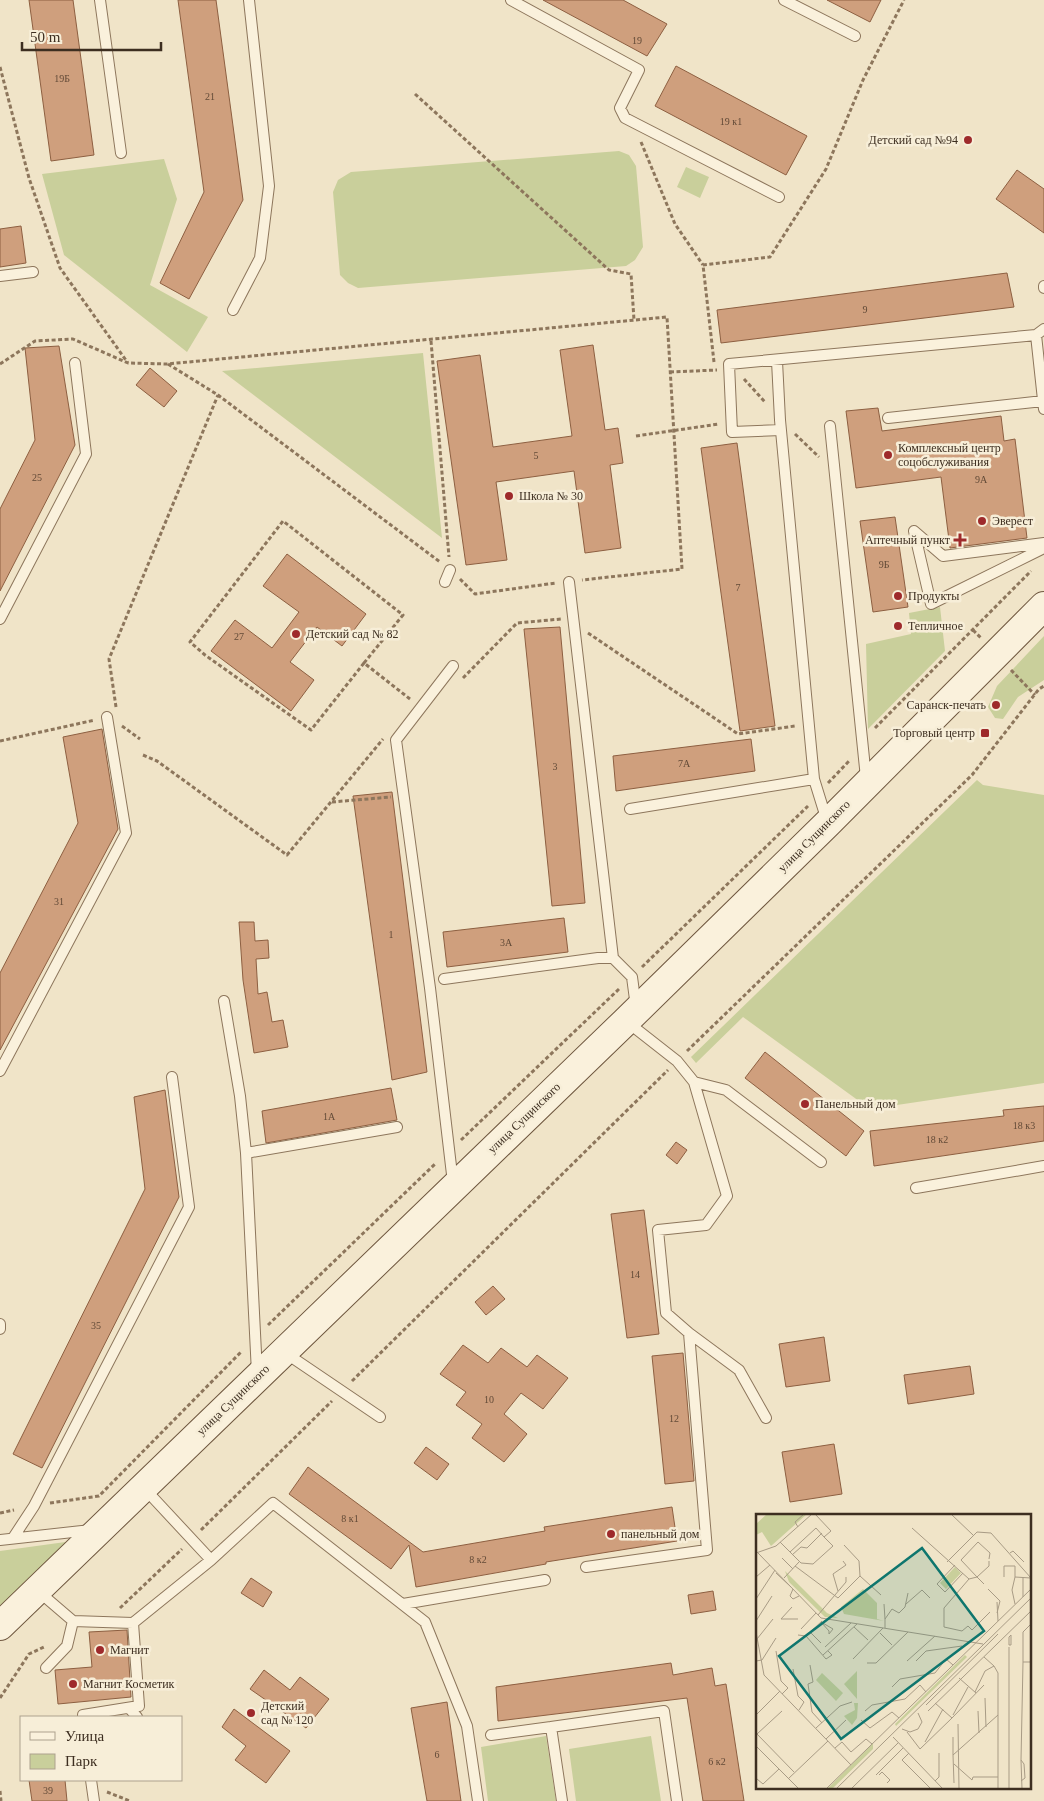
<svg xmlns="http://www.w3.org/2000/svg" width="1044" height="1801" viewBox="0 0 1044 1801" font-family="'Times New Roman',serif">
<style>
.green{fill:#c9cf9b}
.building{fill:#cf9f7d;stroke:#8d5f41}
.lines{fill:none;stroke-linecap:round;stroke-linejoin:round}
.lane-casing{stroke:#8d765c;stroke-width:12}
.secondary-casing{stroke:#6f573f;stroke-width:30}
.path{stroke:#8d765c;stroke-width:3;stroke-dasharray:4 2.5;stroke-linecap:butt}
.lane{stroke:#faf1dc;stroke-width:10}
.secondary{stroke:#faf1dc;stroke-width:28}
.poi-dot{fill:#9e2a2b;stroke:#f7eed8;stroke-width:2}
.labels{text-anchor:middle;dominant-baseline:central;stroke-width:5;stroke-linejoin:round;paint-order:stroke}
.number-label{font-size:10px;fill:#624a37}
.poi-label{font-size:12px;fill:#3d2e20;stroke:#f7eed8;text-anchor:start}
.street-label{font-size:12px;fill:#3d2e20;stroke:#f7eed8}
.inset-road{fill:none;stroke:#a89b85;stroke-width:1}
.view{fill:#0f766e;fill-opacity:0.15;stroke:#0f766e;stroke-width:2.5}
.inset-edge{fill:none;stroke:#3d2e20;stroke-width:2.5}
</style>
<rect width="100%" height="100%" fill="#f0e4c8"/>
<path class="green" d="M619,151l10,4 7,11 7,81 -8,13 -9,6 -268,22 -10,-5 -8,-8 -7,-83 5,-12 13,-8z
M164,159l13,40 -27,86 58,32 -21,35 -123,-97 -22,-81z
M686,167l23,10 -9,21 -23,-11z
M423,353l19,185 -220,-167z
M940,607l5,44 -77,78 -2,-85 45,-10 -2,-21z
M1044,636v44l-26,17 -15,22 -8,-1 -7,-11 9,-21z
M977,780l6,5 61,10v288l-174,26 -127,-92 -47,46 -5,-6z
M80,1540l-80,77v-66z
M546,1736l10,65h-68l-7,-54z
M651,1736l10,65h-85l-7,-52z"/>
<path class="building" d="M29,0h44l21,155 -43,6z
M178,0h38l27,200 -54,99 -29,-16 44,-91z
M543,0h80l44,24 -20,32z
M827,0h54l-11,22z
M676,66l131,70 -21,39 -131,-69z
M1017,170l27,19v44l-48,-34z
M21,226l5,37 -26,4v-38z
M1007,273l7,34 -293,36 -4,-33z
M593,345l12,85 13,-2 5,35 -13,2 11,83 -36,5 -11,-82 -78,11 11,78 -41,5 -29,-204 43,-6 13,92 79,-11 -12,-86z
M59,346l16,99 -75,146v-82l35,-69 -10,-92z
M150,368l27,23 -13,16 -28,-22z
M878,408l4,23 119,-15 3,25 11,-2 12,99 -77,10 -9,-71 -85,11 -10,-77z
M737,443l38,283 -35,5 -39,-283z
M895,517l13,90 -35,5 -13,-91z
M287,554l79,60 -24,32 -25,-19 -27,35 24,18 -23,31 -80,-60 24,-31 37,28 27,-36 -36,-26z
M560,627l25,276 -33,3 -28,-277z
M102,729l16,100 -118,221v-77l78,-150 -15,-86z
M751,739l4,32 -139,20 -3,-35z
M392,792l35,280 -35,8 -39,-284z
M564,918l4,34 -121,15 -4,-35z
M239,922h15l1,19 13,-1 1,18 -13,1 2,35 9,-2 5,30 11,-2 5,27 -34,6 -11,-73z
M765,1052l99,79 -18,25 -101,-78z
M391,1088l6,32 -131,23 -4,-32z
M165,1090l14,107 -137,271 -29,-14 132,-265 -11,-92z
M1044,1106v35l-170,25 -4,-35 134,-15 -1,-6z
M676,1142l11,8 -10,14 -11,-9z
M644,1210l15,124 -32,4 -16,-124z
M493,1286l12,13 -19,16 -11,-13z
M824,1337l6,44 -44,6 -7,-43z
M463,1345l25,18 13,-15 26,19 10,-12 31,23 -25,31 -22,-16 -17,21 23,20 -23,28 -32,-24 10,-14 -26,-19 10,-13 -26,-18z
M683,1353l11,128 -29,3 -13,-128z
M970,1366l4,28 -66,10 -4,-29z
M834,1444l8,50 -52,8 -8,-50z
M426,1447l23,17 -12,16 -23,-17z
M308,1467l115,85 122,-21 -1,-4 128,-20 5,34 -131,21v2l-130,23 -7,-42 -18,24 -102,-75z
M251,1578l21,14 -9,15 -22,-14z
M713,1591l3,19 -25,4 -3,-19z
M127,1630l4,67 -73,7 -3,-34 37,-3 -3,-35z
M671,1663l2,12 39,-7 3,18 11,-2 18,117h-41l-16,-103 -189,23 -2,-34z
M264,1670l26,20 10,-13 29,22 -23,29 -56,-39z
M447,1702l14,99h-34l-16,-93z
M234,1709l56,42 -24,32 -31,-23 11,-14 -24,-19z
M29,1780h36l2,21h-35z"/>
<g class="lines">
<g class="lane-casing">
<path id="lane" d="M100,0l21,153
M511,0l128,70 -19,38 5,10 154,79
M784,0l71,36
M0,276l33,-4
M1044,286v2
M233,310l27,-52 9,-72 -20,-186
M1044,329l-8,6 8,74
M777,361l3,59 34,359 13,42
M888,418l155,-17
M830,426l36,352
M781,430l-49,2 -3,-68 307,-29
M1044,543l-101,13 -29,-25 17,73 113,-56
M445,582l5,-12
M569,582l44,376 19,19 4,30
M0,619l86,-165 -11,-91
M630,809l184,-30
M444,979l154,-21h15
M224,1001l16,95 6,57 11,220
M626,1021l51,40 17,21 33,114 -21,29 -48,5 8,83 23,20 50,37 27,48
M0,1071l126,-238 -19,-116
M694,1082l32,8 95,72
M246,1153l151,-26
M453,1183l-23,-195 -34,-248 57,-74
M916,1188l128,-22
M0,1324v5
M284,1352l96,65
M144,1488l67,72
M13,1538l21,-32 155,-299 -17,-130
M0,1540l91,-10
M586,1567l121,-17 -18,-217
M38,1591l35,30 60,2
M403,1604l142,-24
M46,1668l21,-22 6,-25
M129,1708l8,9
M83,1717v-2l56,-9 -6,-83 78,-63 62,-57 152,119 42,104 11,75
M491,1735l60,-8
M91,1780l3,21
M562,1801l-11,-74 113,-16 13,90"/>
</g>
<g class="secondary-casing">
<path id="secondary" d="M0,1626l625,-604 203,-199 216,-217"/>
</g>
<path class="path" d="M0,67l29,111 31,90 68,95
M415,94l194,176 22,4 3,46
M641,142l34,82 28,41
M431,341l18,216
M714,362l-11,-97 67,-8 56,-88 37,-89 41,-80
M0,364l35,-23 38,-2 55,24 39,1 500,-47 15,252 -100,11
M168,364l50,31 222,167
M670,372l47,-2
M744,379l21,23
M795,434l24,23
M636,436l83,-12
M460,579l15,15 81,-11
M973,630l8,8
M588,633l150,101 57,-8
M364,663l39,-48 -120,-94 -93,121 15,13 106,75 53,-67 46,36
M1011,670l24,25
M463,678l54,-55 44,-4
M116,707l-7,-48 109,-264
M122,726l18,13
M875,728l156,-157
M0,741l95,-21
M143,755l14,6 130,94 96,-116
M828,783l22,-23
M332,802l59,-5
M642,967l166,-161
M687,1051l285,-276 67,-86 5,-3
M461,1140l158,-151
M268,1325l168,-162
M352,1381l316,-311
M50,1503l49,-7 143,-145
M0,1513l14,-3
M201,1530l131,-129
M120,1608l62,-59
M0,1698l29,-44 17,-8
M0,1791l1,10
M107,1792l23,9"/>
<use href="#lane" class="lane"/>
<use href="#secondary" class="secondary"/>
</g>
<g class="poi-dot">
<circle cx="968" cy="140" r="5"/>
<circle cx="888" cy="455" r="5"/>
<circle cx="509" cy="496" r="5"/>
<circle cx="982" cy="521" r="5"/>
<path d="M957.5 532.5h5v5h5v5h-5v5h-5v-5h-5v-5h5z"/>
<circle cx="898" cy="596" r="5"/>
<circle cx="898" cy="626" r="5"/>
<circle cx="296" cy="634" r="5"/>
<circle cx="996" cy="705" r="5"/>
<rect x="980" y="728" width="10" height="10" rx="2.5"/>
<circle cx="805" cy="1104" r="5"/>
<circle cx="611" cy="1534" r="5"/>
<circle cx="100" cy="1650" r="5"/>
<circle cx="73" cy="1684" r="5"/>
<circle cx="251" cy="1713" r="5"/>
</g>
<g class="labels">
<g class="number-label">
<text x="637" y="40">19</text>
<text x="62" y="78">19Б</text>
<text x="210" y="96">21</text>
<text x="731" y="121">19 к1</text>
<text x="865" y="309">9</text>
<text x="536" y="455">5</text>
<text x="37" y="477">25</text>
<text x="981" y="479">9А</text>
<text x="884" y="564">9Б</text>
<text x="738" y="587">7</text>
<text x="239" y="636">27</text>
<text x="684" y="763">7А</text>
<text x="555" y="766">3</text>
<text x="59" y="901">31</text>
<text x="391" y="934">1</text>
<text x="506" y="942">3А</text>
<text x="329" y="1116">1А</text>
<text x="1024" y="1125">18 к3</text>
<text x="937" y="1139">18 к2</text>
<text x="635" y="1274">14</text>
<text x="96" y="1325">35</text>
<text x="489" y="1399">10</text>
<text x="674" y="1418">12</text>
<text x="350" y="1518">8 к1</text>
<text x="478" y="1559">8 к2</text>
<text x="437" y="1754">6</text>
<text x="717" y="1761">6 к2</text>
<text x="48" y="1790">39</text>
</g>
<g class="poi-label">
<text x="958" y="140" text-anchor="end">Детский сад №94</text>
<text x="898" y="448">Комплексный центр<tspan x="898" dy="14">соцобслуживания</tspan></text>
<text x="519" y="496">Школа № 30</text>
<text x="992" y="521">Эверест</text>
<text x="950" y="540" text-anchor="end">Аптечный пункт</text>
<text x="908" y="596">Продукты</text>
<text x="908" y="626">Тепличное</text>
<text x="306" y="634">Детский сад № 82</text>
<text x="986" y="705" text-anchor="end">Саранск-печать</text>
<text x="975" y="733" text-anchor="end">Торговый центр</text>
<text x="815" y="1104">Панельный дом</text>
<text x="621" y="1534">панельный дом</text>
<text x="110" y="1650">Магнит</text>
<text x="83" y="1684">Магнит Косметик</text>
<text x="261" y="1706">Детский<tspan x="261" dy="14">сад № 120</tspan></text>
</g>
<g class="street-label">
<text transform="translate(814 836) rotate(-45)">улица Сущинского</text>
<text transform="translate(524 1118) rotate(-44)">улица Сущинского</text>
<text transform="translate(233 1400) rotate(-44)">улица Сущинского</text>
</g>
</g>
<g transform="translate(756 1514)">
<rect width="275" height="275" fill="#f0e4c8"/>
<path d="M11,0h40l-36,32 -9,-14 -6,3v-11zM199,53l6,6 -15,16 -6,-6zM29,57l42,42 11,5 -13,-1 -36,-35zM107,75l14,14v16l7,2 -40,-7 -3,-7zM209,141l2,2 -71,69 -1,-2zM101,157v28l-13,-15zM66,159l21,20 -7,8 -20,-21zM98,189h4l-1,15 -5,7 -8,-9 11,-6zM117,229v6l-41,40h-5z" fill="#c9cf9b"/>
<path class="inset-road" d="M195,0l22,21M42,13l-3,-5 9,-8M156,14l57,51 8,-2 7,7M24,28l10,10 26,-24 8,9 7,-6 -16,-17M34,38l11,11 12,1 20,-18 -9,-9M0,39l20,-7 36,-32M2,39l63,65 162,26M254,39l3,-2 11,11M36,41l9,-8 6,1 15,-15M26,44l11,11M233,45l1,-6 -12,-11 -17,18 16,17 12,-11v-5M191,48l30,-30 14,1 40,45M199,51l-18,19 8,8 18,-19M39,52l43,32 22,-22 -1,-15 -15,-16M20,59l15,14M104,62l21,19M0,63l14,-12M248,63v-11h11v11l16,1M259,63l-3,13 3,14M28,64l15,-16M213,65l-25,29v19l18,4 6,-5 4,4 18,-18M37,75l-3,7 3,3 6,-3M232,75l12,12 -3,12M82,77l-5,-17 13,-9 -3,-4M267,83v-20M0,85l19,-29M241,88l1,19M128,90l1,15M150,90l16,-14 8,8M36,93l-11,12h17M62,101l28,-33v-5M0,107l16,-25M65,108l12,7 -4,5v-3zM275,110l-8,8v30h8M98,113l14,13M129,114v-9l7,-10 7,4 6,-6 3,-14M45,115l15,-16M0,118l8,43 87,90M54,118l11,11M124,119l12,12M42,121l8,1 16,-15M255,121v10h-2v-8zM50,122l20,23 6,-4 -4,-4M1,125l16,-20M69,133l26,-24M20,137l5,30 7,7 -6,6M67,141l34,-31M97,145l30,-31M0,147l6,-1 14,-22M151,147l28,-25M160,147l10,-10 36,-5M111,149h9l32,-31M54,151l3,17 -5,2 4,28 10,11M238,152l4,7v116M37,155l5,27 6,6 -5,8M203,164l17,15M136,173l8,-8 35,-6 11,-14 7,6M219,178l10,-21 9,-5 -10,-9M229,184l1,29M170,191l72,-71M109,197l7,-6 33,-6 15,-14 6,7M172,197l103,-100M222,197l1,22M0,201l24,-24M197,201l15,-28M196,204l32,-33M105,206l9,8 22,-16 7,6M202,210l1,65M60,214l24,-22 12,-4M146,215l8,3 8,-3 4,-7 -4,-9M151,218l13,17 32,-31 -17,-15M0,219l38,39M1,220l25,-23M137,223l50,52M197,223v18l45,-40M70,225l20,-19M169,228l18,-33M0,232l43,43M79,234l7,-6 9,10 15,-13 6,5M153,239l-7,7 29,29M197,241l1,28M265,246l1,29M198,250l18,16 1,-3h25M120,261l27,-27M123,261l3,-3 8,8 -3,3M1,265l6,5 16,-15M32,265l40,-38M179,267l4,-4v-24M265,267l4,-3 -1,-14 -3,-4 2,-98M70,275l205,-200M80,275l195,-191M95,275l47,-46M253,275v-142"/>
<path class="view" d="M166,34l62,83 -143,108 -62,-83z"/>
<rect width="275" height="275" class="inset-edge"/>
</g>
<rect x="20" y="1716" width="162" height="65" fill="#f7eed8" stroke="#ada18e"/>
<rect x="30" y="1732" width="25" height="8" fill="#faf1dc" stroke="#ada18e"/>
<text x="65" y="1741" font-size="15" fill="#3d2e20">Улица</text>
<rect x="30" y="1754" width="25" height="15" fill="#c9cf9b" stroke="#ada18e"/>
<text x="65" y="1766" font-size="15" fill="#3d2e20">Парк</text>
<path d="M22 42v8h139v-8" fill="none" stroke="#3d2e20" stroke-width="2.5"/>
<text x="30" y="42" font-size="15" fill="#3d2e20" stroke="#f7eed8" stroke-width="4" paint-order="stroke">50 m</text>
</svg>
